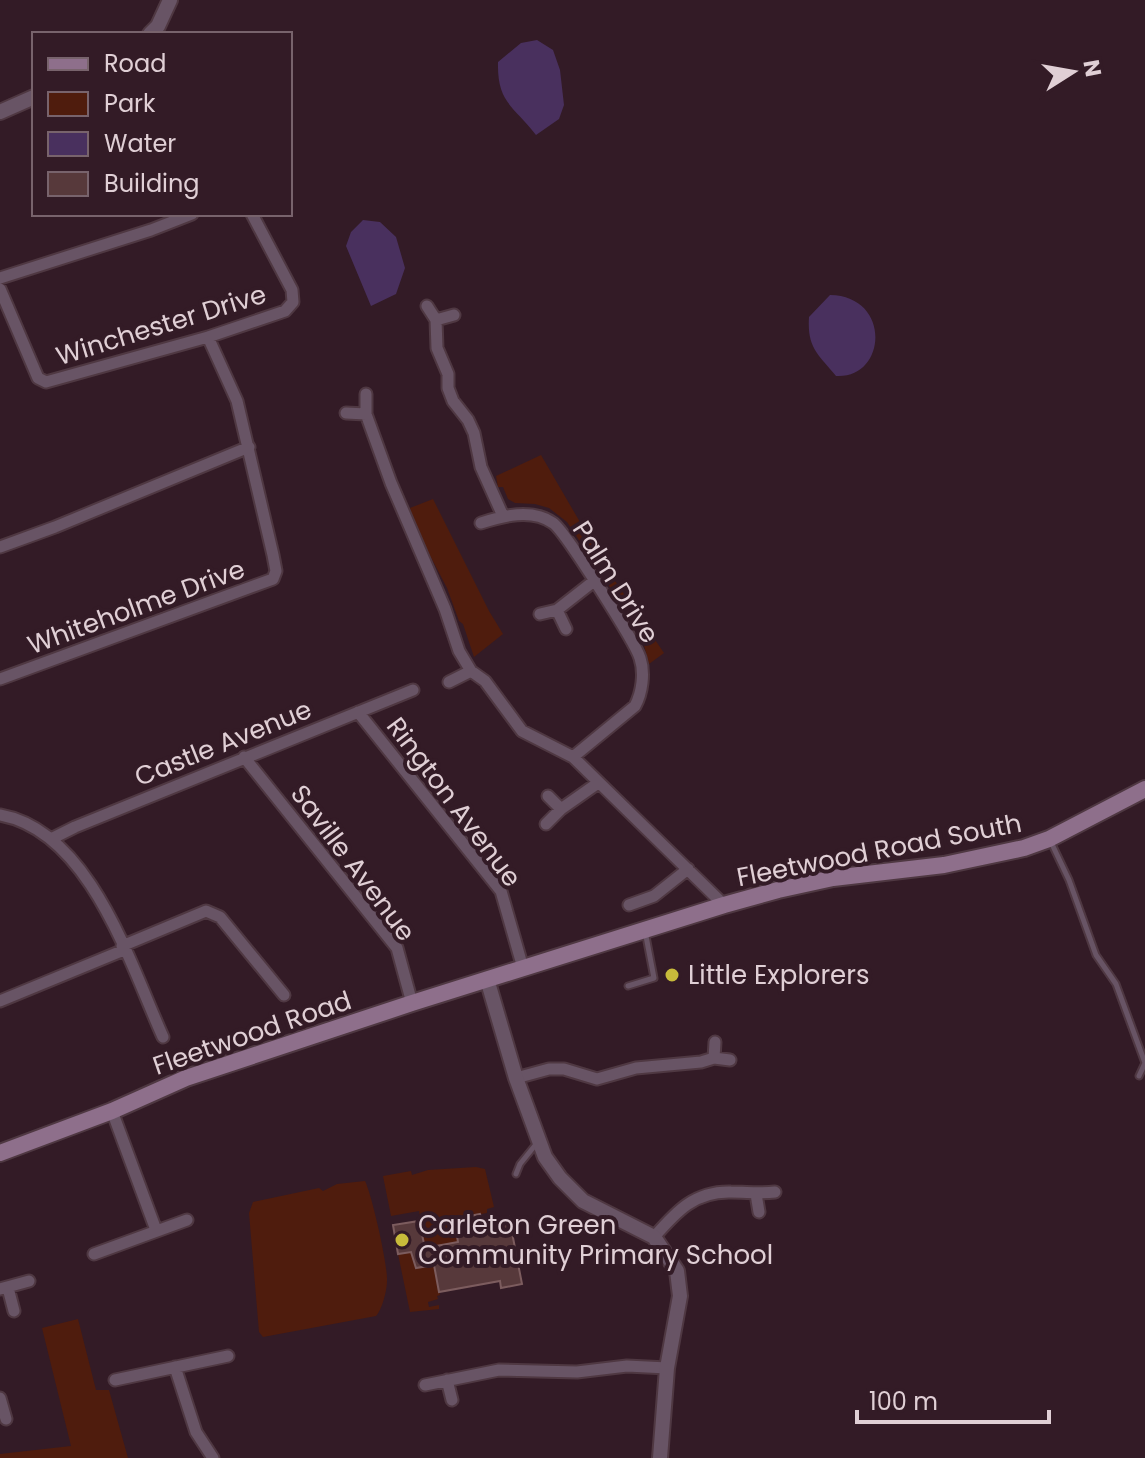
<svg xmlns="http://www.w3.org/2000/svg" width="1145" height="1458" viewBox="0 0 1145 1458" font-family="Poppins,sans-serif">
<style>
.green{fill:#4f1c0d}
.water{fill:#49305e}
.building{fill:#57393b;stroke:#7c5c5e;stroke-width:2}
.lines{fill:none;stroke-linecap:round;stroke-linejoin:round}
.service-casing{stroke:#4f3842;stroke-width:9}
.minor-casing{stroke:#4f3842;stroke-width:15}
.tertiary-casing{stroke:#4f3842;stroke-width:18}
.secondary-casing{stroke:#4f3842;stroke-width:20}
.service{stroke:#685465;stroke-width:5}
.minor{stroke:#685465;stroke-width:11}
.tertiary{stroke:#685465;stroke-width:14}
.secondary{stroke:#8e6f8b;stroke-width:16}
.poi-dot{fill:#c8bb3b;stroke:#331b26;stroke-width:3}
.labels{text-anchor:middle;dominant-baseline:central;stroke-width:8;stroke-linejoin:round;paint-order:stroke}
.street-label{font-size:26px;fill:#e0cfd5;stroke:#331b26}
.poi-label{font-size:26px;fill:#e0cfd5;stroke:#331b26;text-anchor:start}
</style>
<rect width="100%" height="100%" fill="#331b26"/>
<path class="green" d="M541,455l68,117 55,81 -15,11 -8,-30 -74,-112 -18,-14 -14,-4 -20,-1 -7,-4 -5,-12h-5l-2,-11z
M433,499l56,112 14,23 -29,23 -11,-33 -4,-3 -12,-33 -33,-63 -4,-17z
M476,1167l9,2 9,38 -7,2v4l-33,6 4,23 -33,6 -6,-37 -28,5 -8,-40 28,-5 1,4 16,-5z
M365,1181c7,14 23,85 22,100 0,9 -5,29 -11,35l-113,21 -4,-5 -10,-119 4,-11 66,-14 4,3 14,-7z
M411,1252l5,16 22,-4 -1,13 3,18 -3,1 1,3 -10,3 1,5 10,-2v4l-29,3 -12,-58z
M78,1319l18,71h13l19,68h-128v-4l71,-8 -29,-118z"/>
<path class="water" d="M537,40l16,10 7,20 4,35 -5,14 -23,16c-23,-30 -39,-32 -38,-73l23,-19z
M363,220l17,2 16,15 9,31 -9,26 -25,12 -25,-60 5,-14z
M830,295c62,1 57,84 6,81 -18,-22 -29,-28 -27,-59z"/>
<path class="building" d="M480,1214l2,8 27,-5 13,67 -21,4 -1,-7 -61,11 -5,-27 -18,3 -5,-16 -13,2 -5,-29 26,-4 6,27 33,-6 -4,-23z"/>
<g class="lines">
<g class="service-casing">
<path id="service" d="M1050,840l19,40 27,75 20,29 29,79 -6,13
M628,986l26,-8 -9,-47
M516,1174l4,-10 17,-21"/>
</g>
<g class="minor-casing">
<path id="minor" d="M0,278l151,-48 41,-16
M0,289l38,89 8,4 162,-45 77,-26 8,-9 -1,-12 -40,-76
M427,306l9,14
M454,315l-18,5 1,28 11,26v14l5,13 15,19 6,13 7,34 22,49
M346,413l20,1 25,69 54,126 14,42 12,20 14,10 37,50 51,26 151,148
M366,414v-20
M481,523c21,-7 51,-15 72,0 12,8 82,119 87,135 5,15 2,35 -5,48l-62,51
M0,547l55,-20 194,-80
M557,610l9,19
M540,614l17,-4 37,-29
M0,679l273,-100 3,-8 -3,-16 -36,-154 -29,-64
M449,682l22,-11
M358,712l143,179 22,77
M244,757l153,191 15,55
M548,796l13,13
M0,815c90,16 130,149 163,222
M546,824l15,-15 37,-26
M51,839l24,-12 338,-137
M629,905l25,-9 34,-27
M122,946l84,-35 14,6 64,78
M0,1001l124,-51
M714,1058l16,2
M516,1078l33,-9h15l33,10 39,-11 65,-6 13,-4 1,-16
M112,1111l44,119
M756,1194l3,18
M654,1237c22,-25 40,-46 77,-45 16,0 29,2 44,0
M94,1254l93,-34
M8,1288l6,23
M0,1289l29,-8
M175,1367l21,65 17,26
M115,1380l113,-24
M447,1380l5,20
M425,1385l74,-15 78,2 50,-6 40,2
M0,1398l6,21"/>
</g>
<g class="tertiary-casing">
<path id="tertiary" d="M150,34l8,-8 12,-26
M0,112l34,-15
M487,979l29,99 29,79 15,21 23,23 71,36 23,34 3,25 -13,72 -7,90"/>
</g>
<g class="secondary-casing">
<path id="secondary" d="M0,1153l112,-42 74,-33 226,-75 312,-98 54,-15 55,-12 111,-13 80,-17 25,-9 96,-50"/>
</g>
<use href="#service" class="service"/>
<use href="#minor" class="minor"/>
<use href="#tertiary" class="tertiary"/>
<use href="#secondary" class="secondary"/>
</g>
<g class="poi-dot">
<circle cx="672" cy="975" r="8"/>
<circle cx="402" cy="1240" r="8"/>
</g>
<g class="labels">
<g class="street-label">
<text transform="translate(161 325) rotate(-17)">Winchester Drive</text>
<text transform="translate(616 582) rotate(58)">Palm Drive</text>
<text transform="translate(136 607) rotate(-20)">Whiteholme Drive</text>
<text transform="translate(223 743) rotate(-22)">Castle Avenue</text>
<text transform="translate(454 802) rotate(53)">Rington Avenue</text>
<text transform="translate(879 850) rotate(-11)">Fleetwood Road South</text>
<text transform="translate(353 863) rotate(53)">Saville Avenue</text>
<text transform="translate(252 1033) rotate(-19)">Fleetwood Road</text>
</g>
<g class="poi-label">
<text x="688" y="975">Little Explorers</text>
<text x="418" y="1225">Carleton Green<tspan x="418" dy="30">Community Primary School</tspan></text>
</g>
</g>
<rect x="32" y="32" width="260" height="184" fill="#331b26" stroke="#78636c" stroke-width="2"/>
<rect x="48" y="58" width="40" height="12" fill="#8e6f8b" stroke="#78636c" stroke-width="2"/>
<text x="104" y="72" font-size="24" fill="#e0cfd5">Road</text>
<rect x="48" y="92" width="40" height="24" fill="#4f1c0d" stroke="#78636c" stroke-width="2"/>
<text x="104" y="112" font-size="24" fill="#e0cfd5">Park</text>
<rect x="48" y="132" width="40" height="24" fill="#49305e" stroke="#78636c" stroke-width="2"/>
<text x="104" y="152" font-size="24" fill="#e0cfd5">Water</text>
<rect x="48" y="172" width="40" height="24" fill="#57393b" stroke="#78636c" stroke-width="2"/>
<text x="104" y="192" font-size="24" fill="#e0cfd5">Building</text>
<g transform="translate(1073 72) rotate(79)" stroke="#331b26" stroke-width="6" paint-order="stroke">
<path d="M0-6L14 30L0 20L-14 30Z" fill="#e0cfd5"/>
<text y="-12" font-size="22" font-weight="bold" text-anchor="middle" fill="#e0cfd5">N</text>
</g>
<path d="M857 1410v12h192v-12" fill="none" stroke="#e0cfd5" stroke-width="4"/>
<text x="869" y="1410" font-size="24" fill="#e0cfd5" stroke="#331b26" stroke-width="6" paint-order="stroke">100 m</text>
</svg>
